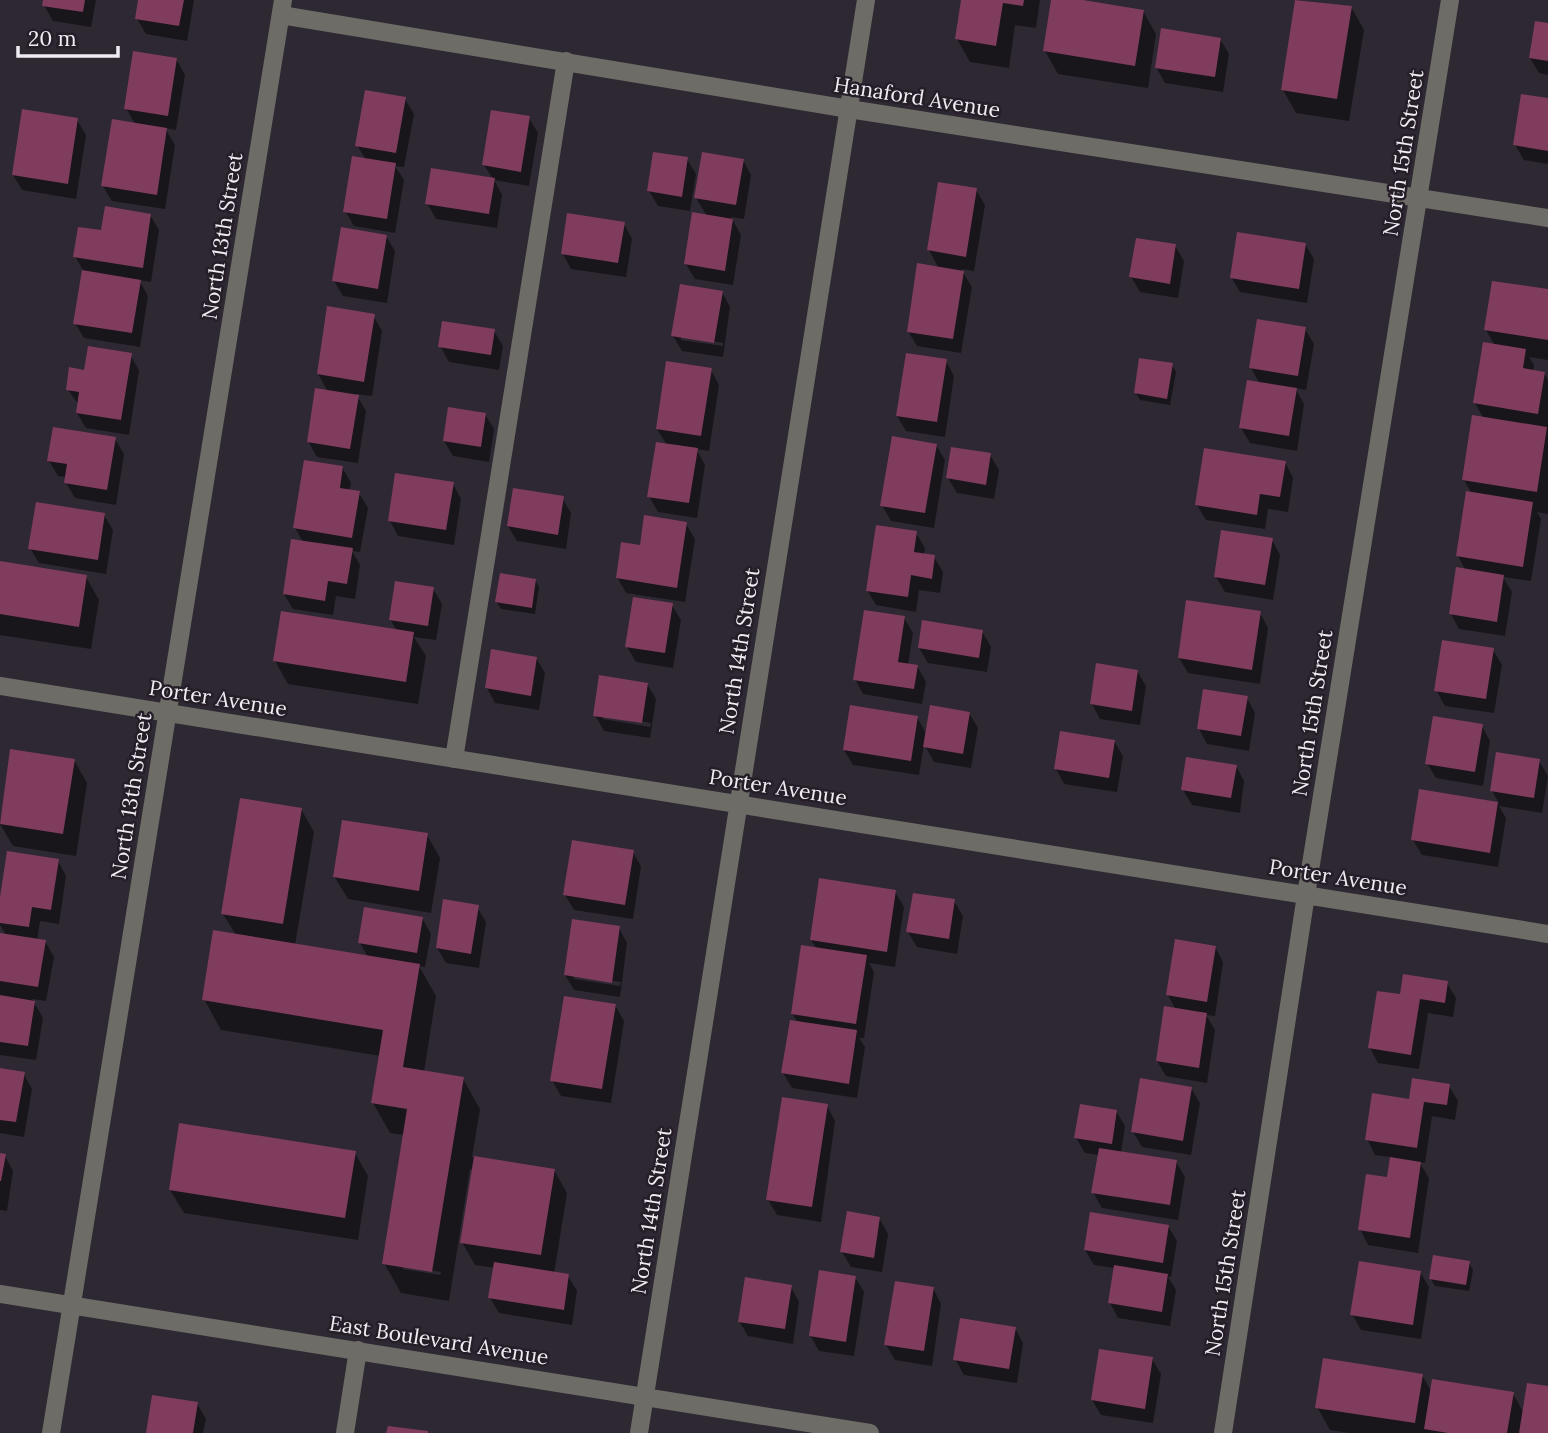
<svg xmlns="http://www.w3.org/2000/svg" width="1548" height="1433" viewBox="0 0 1548 1433" font-family="Lora,serif">
<style>
.shadow{fill:#0007;fill-rule:evenodd}
.building{fill:#7f3c5c}
.lines{fill:none;stroke-linecap:round;stroke-linejoin:round}
.minor{stroke:#6e6c66;stroke-width:18}
.labels{text-anchor:middle;dominant-baseline:central;stroke-width:5;stroke-linejoin:round;paint-order:stroke}
.street-label{font-size:21px;fill:#f0ecf4;stroke:#251e29}
</style>
<rect width="100%" height="100%" fill="#2e2833"/>
<path class="shadow" d="M45,0h51l-5,27 -38,-6 -9,-16z
M140,0h54l-7,41 -41,-7 -9,-15z
M963,0h77l-4,28 -21,-3 -6,43 -39,-6 -13,-23z
M1053,0l90,11 13,23 -8,54 -90,-14 -13,-23z
M1297,0l54,7 13,23 -15,91 -53,-8 -13,-23z
M1548,25v50l-9,-2 -9,-15z
M1220,39l9,15 -6,38 -58,-9 -9,-16z
M176,59l9,16 -9,55 -11,-2 10,17 -10,64 -53,-8 -9,-15 32,-62 -9,-16z
M405,99l9,15 -10,53 -9,-1 9,14 -9,53 -41,-7 -9,-15 21,-51 -9,-15z
M1548,100v64l-24,-4 -9,-15z
M529,118l9,15 -9,53 -35,-6 8,15 -5,33 -61,-9 -9,-16 66,-24 -9,-14z
M77,120l9,15 -10,64 -54,-9 -9,-15z
M687,159l9,15 -6,37 -32,-5 -9,-15z
M743,160l8,15 -7,44 -13,-2 10,18 -8,50 -38,-6 -9,-15 21,-48 -11,-18z
M976,190l9,15 -11,66 -13,-2 11,18 -11,66 -44,-7 -9,-15 31,-62 -10,-19z
M150,215l9,15 -8,52 -12,-2 9,16 -8,51 -56,-9 -9,-15 8,-53 -8,-14 28,-24z
M624,224l8,15 -6,38 -55,-8 -8,-15z
M386,236l9,15 -8,52 -44,-7 -9,-15z
M1305,244l9,15 -7,44 -67,-11 -9,-15z
M1175,246l9,15 -6,37 -38,-6 -9,-15z
M1548,291v69l-19,-3 5,8 -1,7 11,1 4,7v134l-11,-2 4,7 -10,62 -28,-4 9,15 -7,44 -46,-7 -8,-15 15,-43 -8,-15 14,-62 -8,-14 20,-61 -9,-16 20,-57 -9,-16z
M722,292l8,15 -7,50 -41,-6 -9,-15zM681,336l42,7v3l-42,-6z
M373,315l9,16 -10,65 -16,-2 10,17 -8,52 -41,-6 -9,-16 20,-49 -10,-18z
M1305,329l9,15 -8,46 -11,-2 9,16 -7,47 -47,-8 -9,-15 19,-44 -9,-16z
M494,331l9,15 -4,24 -50,-8 -9,-16z
M130,355l9,15 -10,65 -43,-7 -9,-15 2,-8 -11,-15 18,-18z
M946,361l8,15 -9,61 -39,-6 -9,-15z
M1172,365l4,7 -6,33 -30,-5 -4,-7z
M711,370l8,15 -10,66 -13,-2 9,16 -8,53 -39,-6 -9,-16 18,-51 -10,-16z
M485,414l9,15 -5,33 -36,-6 -9,-15z
M115,439l9,15 -8,51 -41,-7 -9,-15 1,-6 -9,-1 -9,-15z
M936,445l9,15 -11,68 -43,-7 -9,-16z
M990,455l9,15 -5,29 -37,-6 -9,-15z
M1285,462l8,16 -5,34 -20,-3 -3,20 -59,-9 -9,-15z
M342,467l9,16 -2,8 10,2 9,15 -8,44 -8,-1 8,14 -5,34 -19,-3 -3,19 -40,-6 -9,-15 19,-52 -8,-14z
M453,484l8,15 -7,46 -56,-9 -8,-15z
M562,498l9,15 -5,36 -49,-8 -9,-15z
M104,515l9,15 -7,44 -67,-11 -9,-15z
M686,524l9,15 -10,63 -59,-9 -9,-16 24,-30z
M916,533l9,15 -1,7 10,2 9,15 -3,21 -21,-3 -3,22 -40,-7 -9,-15z
M1272,540l8,15 -7,45 -48,-8 -9,-15z
M0,563l86,14 13,23 -8,49 -91,-14z
M535,580l4,7 -4,27 -34,-5 -4,-7z
M433,589l9,15 -6,36 -22,-3 12,19 -8,48 -130,-20 -13,-23 122,-30 -7,-12z
M672,605l9,15 -8,48 -37,-6 -9,-15z
M1260,613l8,15 -8,56 -72,-11 -9,-15z
M904,618l9,15 -5,32 9,1 9,16 -4,22 -59,-10 -8,-15z
M982,631l9,16 -4,25 -59,-9 -9,-15z
M1493,650l9,15 -8,48 -49,-7 -9,-16z
M536,658l9,15 -6,37 -44,-7 -8,-15z
M1137,671l9,15 -6,39 -40,-6 -8,-15z
M647,684l9,15 -6,39 -46,-7 -9,-16zM603,715l48,8 -1,4 -47,-8z
M1247,698l8,15 -6,38 -42,-7 -8,-15z
M969,713l9,15 -7,40 -37,-6 -10,-18 -5,31 -66,-10 -9,-15 73,-33 10,18z
M1482,726l8,15 -7,45 -47,-8 -9,-15z
M1114,741l9,15 -6,36 -53,-8 -8,-15z
M12,751l62,9 13,23 -11,73 -63,-10 -13,-22z
M1539,761l9,15 -6,37 -43,-7 7,12 -8,49 -76,-12 -9,-15 8,-49 78,12 -7,-12z
M1236,766l8,15 -4,32 -48,-8 -9,-15z
M301,809l13,23 -19,113 73,12 -8,-14 62,-25 9,16 -6,33 -6,-1 17,30 -12,76 39,7 17,30 -8,48 82,13 13,23 -13,81 14,2 9,15 -5,34 -73,-12 -9,-15 5,-30 -20,-3 -13,-23 12,-72 -4,-1 -21,132 -48,-8 -17,-30 21,-128 -15,-2 -17,-30 8,-47 -160,-26 -17,-31 32,-64 -13,-21zM403,1265l38,7 -1,3 -37,-6z
M427,835l13,23 -9,55 -83,-14 -14,-23z
M632,851l9,15 -8,53 -59,-9 -9,-15z
M58,861l8,15 -7,48 -19,-3 -3,19 8,1 9,16 -8,44 -14,-2 11,19 -7,42 -36,-5v-121l6,1 -6,-10v-16z
M895,892l9,15 -9,60 -26,-4 5,9 -10,66h-5l6,9 -8,51 -65,-10 -9,-15 15,-50 -6,-10 25,-64 -6,-9z
M954,901l9,15 -6,38 -40,-7 -9,-15z
M477,907l9,15 -7,46 -33,-5 -9,-15z
M619,928l8,15 -7,54 -46,-7 -9,-15zM574,975l47,7 -1,4 -46,-7z
M1215,947l8,15 -8,54 -9,-1 9,15 -8,53 -41,-7 -9,-15 19,-51 -8,-15z
M1447,983l9,15 -3,19 -25,-4 -9,56 -41,-6 -8,-15 31,-52z
M615,1005l9,16 -13,82 -50,-7 -9,-16z
M0,1069l23,4 9,16 -8,48 -24,-4z
M1449,1086l9,15 -3,19 -23,-4 -7,47 -6,-1 10,16 -11,75 -50,-8 -8,-16 28,-50 3,-22 -16,-2 -8,-16 43,-38z
M1191,1088l9,15 -9,52 -49,-8 -9,-15z
M827,1106l8,15 -14,101 -44,-7 -9,-15z
M1116,1111l9,15 -4,27 55,9 9,15 -7,43 -76,-12 -9,-16 6,-37 -14,-2 -9,-15z
M355,1153l13,23 -10,64 -174,-27 -14,-23z
M0,1155l5,1 8,15 -6,40 -7,-1z
M879,1218l9,16 -6,38 -31,-5 -9,-15z
M1168,1226l9,15 -6,36h-3l8,13 -6,36 -52,-8 -8,-15 5,-35 -21,-3 -9,-15z
M1469,1263l4,7 -4,21 -34,-5 -4,-7z
M1420,1272l9,15 -8,52 -60,-9 -9,-16z
M855,1277l9,15 -10,64 -35,-5 -9,-16z
M791,1287l8,15 -6,42 -45,-8 -9,-15z
M933,1288l8,16 -9,62 -37,-6 -9,-15z
M1015,1328l8,15 -6,40 -53,-8 -9,-16z
M1152,1359l9,15 -8,49 -52,-8 -9,-15z
M1422,1375l9,16 82,3 11,19 24,-25v45h-199l-19,-3 -13,-23z
M197,1404l9,15 -3,14h-55z"/>
<path class="building" d="M43,0h42l-2,12 -41,-6z
M138,0h46l-5,26 -44,-7z
M961,0h63l-1,6 -20,-3 -7,43 -41,-7z
M1051,0h32l61,10 -9,56 -92,-15z
M1295,0l57,6 -15,93 -56,-9z
M1535,21l13,2v38l-19,-3z
M1161,28l60,10 -6,39 -60,-9z
M133,51l44,7 -9,58 -44,-7z
M365,90l41,7 -10,56 -41,-7z
M1521,94l27,4v53l-35,-6z
M22,109l56,9 -10,66 -56,-9z
M491,110l39,6 -9,56 -39,-7z
M112,119l55,9 -10,67 -56,-9z
M653,152l35,5 -6,40 -35,-6z
M702,152l42,7 -8,46 -42,-7z
M352,156l44,7 -9,56 -44,-7z
M431,168l64,10 -6,36 -64,-10z
M938,182l39,6 -11,69 -39,-7z
M105,206l46,8 -8,54 -70,-11 5,-30 23,3z
M692,212l41,7 -8,52 -41,-7z
M567,213l58,9 -7,41 -57,-9z
M341,227l46,8 -9,54 -46,-8z
M1237,232l69,11 -7,46 -69,-11z
M1136,238l40,6 -6,40 -41,-7z
M917,263l47,8 -11,68 -46,-7z
M82,270l59,10 -9,53 -59,-9z
M1492,281l56,8v51l-64,-10z
M680,284l43,7 -9,52 -43,-7z
M327,306l48,8 -11,68 -47,-8z
M1257,319l49,8 -8,49 -49,-8z
M442,321l53,8 -4,26 -53,-8z
M1483,342l43,7 -3,19 22,4 -7,42 -65,-11z
M88,346l44,7 -11,67 -45,-7 3,-21 -13,-2 3,-23 15,3z
M906,353l41,6 -10,63 -41,-6z
M1139,358l34,5 -6,36 -33,-6z
M666,361l46,7 -11,68 -45,-7z
M1247,380l50,8 -8,48 -50,-8z
M315,388l44,7 -9,54 -43,-7z
M448,407l38,6 -5,34 -38,-6z
M1472,415l75,12 -10,65 -75,-12z
M53,427l63,10 -9,53 -43,-7 3,-19 -20,-3z
M892,436l45,8 -12,69 -45,-7z
M656,442l42,6 -9,55 -42,-6z
M951,447l40,6 -5,32 -40,-7z
M1204,448l82,13 -6,36 -20,-3 -3,21 -62,-10z
M304,460l39,6 -3,22 20,3 -8,47 -59,-10z
M395,473l59,9 -8,48 -58,-9z
M513,488l51,8 -6,39 -51,-9z
M1466,491l67,11 -10,65 -67,-11z
M36,502l69,11 -7,47 -70,-11z
M644,515l43,7 -10,66 -61,-10 5,-36 19,3z
M876,525l41,6 -3,21 21,3 -3,24 -21,-4 -3,22 -42,-6z
M1221,530l52,8 -8,47 -51,-8z
M291,539l62,9 -6,36 -19,-3 -3,20 -42,-7z
M0,561l87,14 -8,52 -79,-13z
M1456,567l48,8 -7,47 -48,-8z
M500,573l36,6 -4,29 -37,-6z
M395,581l39,6 -6,39 -39,-6z
M633,597l40,6 -8,50 -40,-6z
M1186,600l75,11 -9,59 -74,-12z
M864,610l41,6 -7,46 20,3 -4,24 -61,-9z
M281,611l133,21 -8,50 -133,-21z
M922,620l61,10 -4,28 -61,-10z
M1442,640l52,8 -8,51 -52,-8z
M491,649l46,8 -6,39 -46,-8z
M1096,663l42,7 -6,41 -42,-7z
M599,675l49,8 -6,40 -49,-7z
M1203,689l45,7 -7,40 -44,-7z
M850,705l68,11 -7,45 -68,-11z
M930,705l40,7 -7,42 -40,-7z
M1433,716l50,8 -8,48 -50,-8z
M1060,731l55,9 -6,38 -55,-9z
M10,749l65,10 -12,75 -63,-10z
M1496,752l44,7 -6,39 -44,-7z
M1186,757l51,8 -6,33 -50,-8z
M1419,789l79,13 -8,51 -79,-13z
M240,798l62,10 -19,116 -62,-10z
M342,820l86,13 -9,58 -86,-14z
M572,840l62,10 -9,55 -62,-10z
M7,851l52,8 -8,51 -19,-3 -3,20 -29,-4v-26z
M819,878l77,12 -9,62 -77,-12z
M913,893l42,6 -6,40 -43,-7z
M443,899l36,6 -8,49 -35,-6z
M364,907l59,10 -6,36 -59,-10z
M572,919l48,7 -8,57 -48,-8z
M213,930l207,34 -17,103 61,10 -32,195 -50,-8 25,-155 -36,-6 12,-73 -181,-30z
M0,933l46,7 -8,47 -38,-6z
M1175,939l41,7 -9,56 -41,-7z
M801,945l66,10 -11,69 -65,-10z
M1403,974l45,7 -3,22 -25,-4 -9,56 -43,-7 9,-57 23,3z
M0,995l35,6 -7,45 -28,-4z
M564,996l52,8 -14,85 -52,-8z
M1164,1006l43,7 -8,55 -43,-7z
M790,1020l67,10 -8,54 -68,-11z
M0,1068l25,4 -9,50 -16,-2z
M1140,1078l52,9 -9,54 -52,-9z
M1412,1078l38,6 -3,21 -23,-3 -7,46 -52,-8 7,-47 37,6z
M782,1097l46,7 -16,103 -46,-7z
M1080,1104l37,6 -5,34 -38,-6z
M179,1123l177,28 -11,67 -176,-28z
M1099,1148l78,12 -7,45 -79,-12z
M0,1153l6,1 -5,27h-1z
M474,1156l81,13 -14,86 -81,-12z
M1390,1157l31,5 -11,76 -52,-8 8,-56 21,3z
M847,1211l33,6 -6,41 -34,-6z
M1090,1212l79,13 -6,38 -79,-13z
M1433,1255l37,6 -4,24 -37,-6z
M1359,1261l62,10 -8,54 -63,-10z
M494,1262l75,12 -5,36 -76,-12z
M1114,1265l54,9 -6,38 -54,-9z
M819,1270l37,6 -10,66 -37,-6z
M745,1277l47,8 -7,44 -47,-7z
M895,1281l39,6 -10,64 -40,-6z
M960,1318l56,9 -7,42 -56,-9z
M1099,1349l54,8 -8,52 -54,-9z
M1323,1358l100,16 -8,49 -100,-15z
M1432,1379l82,13 -7,41h-59l-24,-4z
M1527,1383l21,3v47h-29z
M152,1395l46,7 -5,31h-47z
M388,1426l40,5v2h-42z"/>
<g class="lines">
<path class="minor" d="M281,15l568,94 699,109
M0,686l1548,248
M454,759l112,-698
M0,1294l870,139
M51,1433l232,-1433
M345,1433l13,-83
M639,1433l227,-1433
M1223,1433l83,-538 144,-895"/>
</g>
<g class="labels">
<g class="street-label">
<text transform="translate(917 97) rotate(9)">Hanaford Avenue</text>
<text transform="translate(1403 153) rotate(-81)">North 15th Street</text>
<text transform="translate(222 236) rotate(-81)">North 13th Street</text>
<text transform="translate(739 651) rotate(-81)">North 14th Street</text>
<text transform="translate(218 698) rotate(9)">Porter Avenue</text>
<text transform="translate(1312 713) rotate(-81)">North 15th Street</text>
<text transform="translate(778 787) rotate(9)">Porter Avenue</text>
<text transform="translate(131 796) rotate(-81)">North 13th Street</text>
<text transform="translate(1338 877) rotate(9)">Porter Avenue</text>
<text transform="translate(651 1211) rotate(-81)">North 14th Street</text>
<text transform="translate(1225 1273) rotate(-81)">North 15th Street</text>
<text transform="translate(439 1340) rotate(9)">East Boulevard Avenue</text>
</g>
</g>
<path d="M18 46v10h100v-10" fill="none" stroke="#f0ecf4" stroke-width="3.5"/>
<text x="28" y="46" font-size="21" fill="#f0ecf4" stroke="#251e29" stroke-width="5" paint-order="stroke">20 m</text>
</svg>
